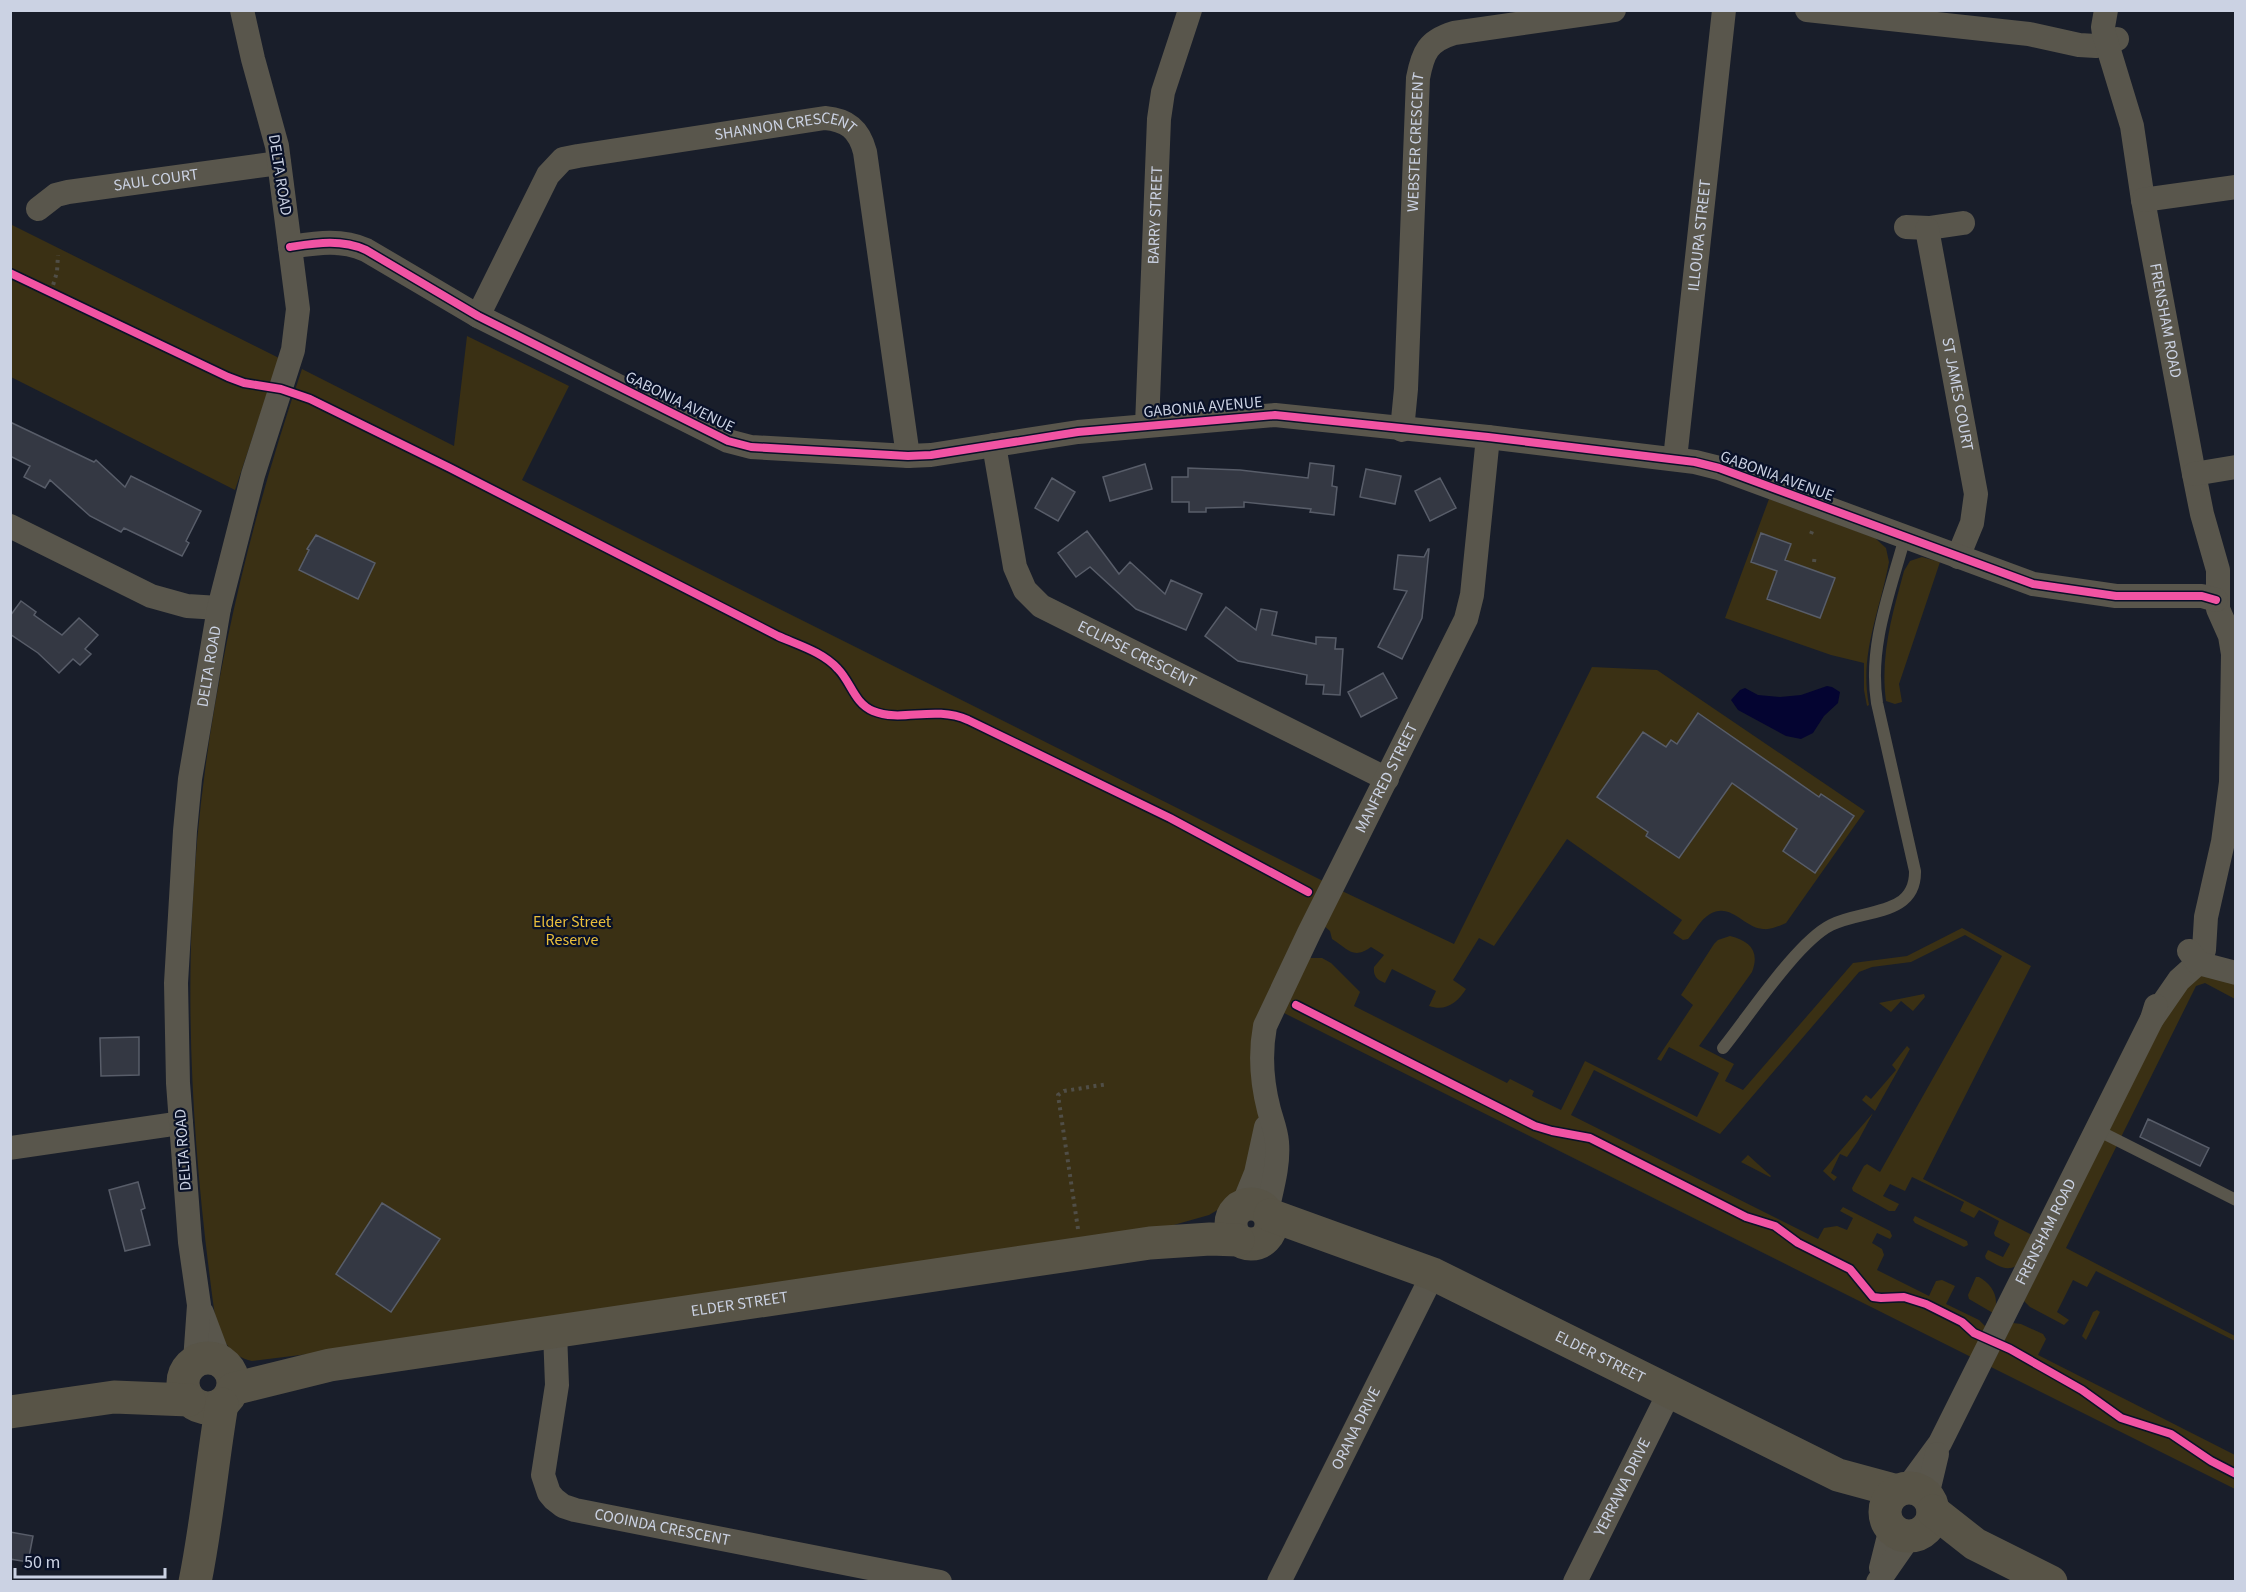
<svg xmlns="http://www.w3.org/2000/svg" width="2246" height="1592" viewBox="0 0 2246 1592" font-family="'Source Sans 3',sans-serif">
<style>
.green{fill:#3a3014;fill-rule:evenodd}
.water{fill:#040431}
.building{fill:#343843;stroke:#585d69;stroke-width:1.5}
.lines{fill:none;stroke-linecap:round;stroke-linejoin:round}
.path{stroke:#504e47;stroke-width:4;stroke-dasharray:3 4.5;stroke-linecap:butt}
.lane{stroke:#59564c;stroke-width:12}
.street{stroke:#59564c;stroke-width:24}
.secondary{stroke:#585447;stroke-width:33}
.cycleway-casing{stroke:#091128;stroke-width:11}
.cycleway{stroke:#f153a3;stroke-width:8}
.labels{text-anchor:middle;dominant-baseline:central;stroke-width:4.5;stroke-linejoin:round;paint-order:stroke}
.street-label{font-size:16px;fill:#cbd2e3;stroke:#091128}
.park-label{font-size:16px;fill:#e9be3b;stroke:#091128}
</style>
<rect width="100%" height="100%" fill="#191e2a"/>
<path class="green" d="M10,224l269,134 -44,132 -224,-113z
M467,336l102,50 -47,94 803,402 -61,121 -3,117 -25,79 -27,16 -46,13 -814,121 -97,12c-22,-5 -27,-18 -36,-37 -19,-136 -30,-271 -24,-408 8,-186 50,-371 110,-547l152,77z
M1769,499l106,39 11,10 3,14c-9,49 -30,93 -20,143l-2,1 -3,-16v-27l-33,-8 -106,-37zM1761,533l30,11 -6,16 50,18 -15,40 -53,-19 10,-28 -26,-9z
M1922,557l18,5 -41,122 3,18 -7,2 -9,-3c-6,-45 6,-86 18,-130l6,-10z
M1592,667l65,3 208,141 -79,112c-7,3 -15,7 -23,6 -19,-1 -32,-27 -53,-15 -10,6 -15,17 -22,25l-5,1 -10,-7 9,-13 -115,-81 -73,107 -15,-8 -26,42 13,9c-8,13 -20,23 -37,17l7,-15 -44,-22 -7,14c-8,-3 -12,-7 -11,-16l10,-12 -13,-8c-18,13 -23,2 -39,-8l-2,-8 -6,-5 18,-35 112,53z
M1962,928l69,38 -108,213 109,56 -16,31c-11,6 -20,-2 -30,-7l-1,-3 3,-6 15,7 7,-13 -15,-8 -1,-3 5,-12 -20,-11 -5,8 -14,-7 4,-9 -52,-25 -7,14 -15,-7 -7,12 16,8 -4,7h-6l-36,-20 -1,-3 12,-22 3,-2 13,8 122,-216 -37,-21 -54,27 -39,5 -13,5 -139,162 -126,-64 -23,45 247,124 6,-11 13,-2 10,4 6,-12 -13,-7 3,-4 47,24 2,5 -2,3 -13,-6 -5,10 10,6 2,6 -7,15 52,26 7,-15 6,-1 13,6 -9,18 33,16 7,7 -15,30 -689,-345 25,-54h15l9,5 29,29 -6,14 153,77 3,-4 24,12 -2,5 29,14 24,-49 112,56 22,-44 -50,-26 -8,14 -4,-2 36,-54 -12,-10 33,-51 4,-4 12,-4c20,5 30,15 22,36l-53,74 35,18 -9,17 18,9 110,-127 54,-7z
M2196,974l39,10v15l-30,-16 -9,3 -130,262 169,88v5l-139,-70 -9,16 -14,-7 -16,32 12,8 -5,5 -34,-18 -6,-6 153,-309z
M1924,994l1,3 -12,14 -12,-10 -10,11 -12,-9z
M1907,1046l3,3 -35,62 -13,-11 4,-5 5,4 25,-29 -4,-5z
M1873,1113l-15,28 -11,16 -7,-3 -9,19 6,4 -3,4 -11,-10z
M1748,1155l23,21 -1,1 -29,-15z
M1915,1216l52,25 1,4 -4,2 -49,-24 -2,-3z
M1976,1277h3c13,7 22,22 14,36l-24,-14 -1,-4z
M2097,1310l3,2 -14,28 -4,-4 11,-24z
M2013,1323l8,1 22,10 3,5 -8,16 197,100v34l-244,-122z"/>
<path class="water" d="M1827,686l5,1 8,5 -2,11 -14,13 -11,17 -12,6 -15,-3 -48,-26 -7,-10 9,-10 5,-2 13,7 22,2 21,-2z"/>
<path class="building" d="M10,422l84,40 2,-2 29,27 6,-11 70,35 -15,30 3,2 -7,13 -58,-28 -3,4 -31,-16 -40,-36 -5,8 -21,-11 6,-11 -20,-10z
M1310,463l24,3 -2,20 5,1 -3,28 -24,-3 1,-3 -67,-7v5l-38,1v4h-17v-10h-17v-25h16v-9l52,2 68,8z
M1145,464l7,25 -42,12 -7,-24z
M1366,469l35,7 -6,28 -35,-7z
M1052,478l23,14 -17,29 -23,-13z
M1440,478l16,30 -26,13 -15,-30z
M1087,531l32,43 11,-12 35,32 6,-14 31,14 -16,36 -50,-21 -46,-42 -14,10 -18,-24z
M1761,533l30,11 -6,16 50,18 -15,40 -53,-19 10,-28 -26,-9z
M316,535l59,28 -17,36 -59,-29 10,-20 -2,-1z
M1428,549h1l-7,69 -20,41 -24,-12 29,-56 -13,-2 4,-34 26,2z
M21,601l15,11 -2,3 28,20 17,-17 19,17 -13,14 6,5 -11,11 -7,-6 -14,14 -21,-20 -28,-19v-18z
M1226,607l30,23 5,-21 16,3 -5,23 44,9v-7l20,1 -1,11h8l-3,46 -17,-1 1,-9 -18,-1 1,-9 -69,-14 -33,-25z
M1383,673l14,25 -36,19 -13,-25z
M1698,713l121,84 2,-3 33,22 -39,57 -32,-22 14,-22 -65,-46 -53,75 -33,-22 2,-4 -51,-35 46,-65 23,15 5,-7 6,4z
M139,1037v38l-38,1 -1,-38z
M2148,1119l61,29 -9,18 -60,-29z
M138,1182l7,26 -4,2 9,35 -25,6 -16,-61z
M382,1203l58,36 -49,73 -55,-38z
M10,1532l23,4 -5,26 -18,-3z"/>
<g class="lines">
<path class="path" d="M51,292l6,-20 1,-17
M1811,534l2,-5
M1814,562l1,-7
M1078,1229l-20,-134 6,-4 44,-7"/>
<path class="lane" d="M1723,1048c26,-32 74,-106 108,-123 31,-16 85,-8 84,-54l-38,-168c-9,-57 13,-111 28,-166
M2097,1130l139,70"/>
<g class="street">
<path d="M1807,10l222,24 50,11 17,1 14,-3 7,-4"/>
<path id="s1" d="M2106,10l-3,17 1,7 28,92 11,74 51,274 8,40 16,56v39l12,27 3,18 -2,128 -8,60 -17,75 -2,33 -6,13 -19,17 -27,39"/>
<path d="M2143,200l93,-13"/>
<path id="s2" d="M38,209l18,-14 12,-3 211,-29"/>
<path d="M1906,227l23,1 34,-5"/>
<path id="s3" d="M1927,229l49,265 -4,29 -14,34"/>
<path d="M290,247c27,-4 51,-8 76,3l112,66 250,125 23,6 157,9 23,-1 147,-23 197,-17 213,22 207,25 24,6 314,116 83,12h86l14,4"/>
<path id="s4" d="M478,316l70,-141 15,-16 15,-3 247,-38c22,2 34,11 40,34l43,304"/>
<path id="s5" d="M1147,425l12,-306 4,-27 27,-82"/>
<path id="s6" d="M1402,430l4,-41 12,-311c5,-26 10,-37 36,-45l160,-23"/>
<path id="s7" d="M994,445l21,122 10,23 16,16 346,173"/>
<path id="s8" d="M1675,459l49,-449"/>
<path d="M2194,474l42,-7"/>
<path d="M10,526l141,70 36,10 32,2"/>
<path d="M2189,951l9,12 38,10"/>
<path d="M10,1148l171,-25"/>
<path d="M1243,1205l13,-32 10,-46"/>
<path id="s9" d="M1267,1211c5,-23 12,-46 10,-69 -1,-12 -5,-21 -8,-32 -7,-27 -9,-57 -4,-84l44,-93 157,-314 6,-24 16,-158"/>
<path d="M202,1313l18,48"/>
<path id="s10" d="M555,1332l2,53 -14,90 6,18 5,6 9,7 12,4 365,72"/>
<path id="s11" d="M195,1361l4,-56 -9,-63 -12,-159 -2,-100 9,-152 5,-52 29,-171 34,-133 40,-125 5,-41 -21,-163 -24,-87 -11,-49"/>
<path id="s12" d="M1907,1488l33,-45 212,-424 4,-13"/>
<path d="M1927,1496l10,-42"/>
<path d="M1881,1568l10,-40"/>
<path id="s13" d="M1279,1582l154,-308"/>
<path id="s14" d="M1575,1582l95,-191"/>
<path d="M1878,1582l32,-46"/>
</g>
<g class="secondary">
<circle cx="1251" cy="1224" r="20"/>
<path id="s15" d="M1270,1215l163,59 405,201 59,16"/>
<circle cx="208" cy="1383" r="25"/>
<path id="s16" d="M233,1389l97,-24 820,-122 60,-4 28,1"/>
<path d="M10,1412l104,-15 75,3"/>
<circle cx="1909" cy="1512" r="24"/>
<path d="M1933,1511l42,33 76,38"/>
<path d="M195,1582c12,-59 17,-119 27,-178"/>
</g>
<g class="cycleway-casing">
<path id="cycleway" d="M290,247c27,-4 51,-8 76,3l112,66 250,125 23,6 157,9 23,-1 147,-23 197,-17 213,22 207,25 24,6 314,116 83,12h86l14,4
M10,273l218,104 16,6 37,6 29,10 140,69 328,168c20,9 45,16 60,33 13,13 16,34 35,42 29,12 60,-6 95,9l202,98 138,74
M1296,1005l239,121 17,5 38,7 156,79 29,9 23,17 52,26 23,28 8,1 23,-1 22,7 36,18 12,11 36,16 72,41 39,28 50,16 40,27 25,13"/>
</g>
<use href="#cycleway" class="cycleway"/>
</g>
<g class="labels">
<g class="street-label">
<text stroke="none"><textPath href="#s4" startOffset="405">SHANNON CRESCENT</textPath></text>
<text stroke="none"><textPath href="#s6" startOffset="288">WEBSTER CRESCENT</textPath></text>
<text transform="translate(280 175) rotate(81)">DELTA ROAD</text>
<text stroke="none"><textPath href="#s2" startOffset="124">SAUL COURT</textPath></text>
<text stroke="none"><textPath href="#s5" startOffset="210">BARRY STREET</textPath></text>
<text stroke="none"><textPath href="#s8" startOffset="225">ILLOURA STREET</textPath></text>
<text stroke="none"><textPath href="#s1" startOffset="318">FRENSHAM ROAD</textPath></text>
<text stroke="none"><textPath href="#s3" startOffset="168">ST JAMES COURT</textPath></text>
<text transform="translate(680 402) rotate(26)">GABONIA AVENUE</text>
<text transform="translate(1203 407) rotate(-5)">GABONIA AVENUE</text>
<text transform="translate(1777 476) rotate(20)">GABONIA AVENUE</text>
<text stroke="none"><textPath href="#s7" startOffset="279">ECLIPSE CRESCENT</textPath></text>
<text stroke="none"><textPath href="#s11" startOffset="698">DELTA ROAD</textPath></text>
<text stroke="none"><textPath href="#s9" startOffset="464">MANFRED STREET</textPath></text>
<text transform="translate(183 1150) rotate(-94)">DELTA ROAD</text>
<text stroke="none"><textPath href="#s12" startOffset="292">FRENSHAM ROAD</textPath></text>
<text stroke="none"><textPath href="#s16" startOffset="514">ELDER STREET</textPath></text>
<text stroke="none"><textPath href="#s15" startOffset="360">ELDER STREET</textPath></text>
<text stroke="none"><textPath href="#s13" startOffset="172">ORANA DRIVE</textPath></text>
<text stroke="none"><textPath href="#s14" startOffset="106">YERRAWA DRIVE</textPath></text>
<text stroke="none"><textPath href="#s10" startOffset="284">COOINDA CRESCENT</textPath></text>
</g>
<g class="park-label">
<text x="572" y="922">Elder Street<tspan x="572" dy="18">Reserve</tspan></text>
</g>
</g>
<rect width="2246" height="1592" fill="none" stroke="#cbd2e3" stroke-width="24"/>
<path d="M15 1568v9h150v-9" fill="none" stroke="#cbd2e3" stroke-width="3"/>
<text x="24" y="1568" font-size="18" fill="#cbd2e3" stroke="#091128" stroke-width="4.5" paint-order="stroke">50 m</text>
</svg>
